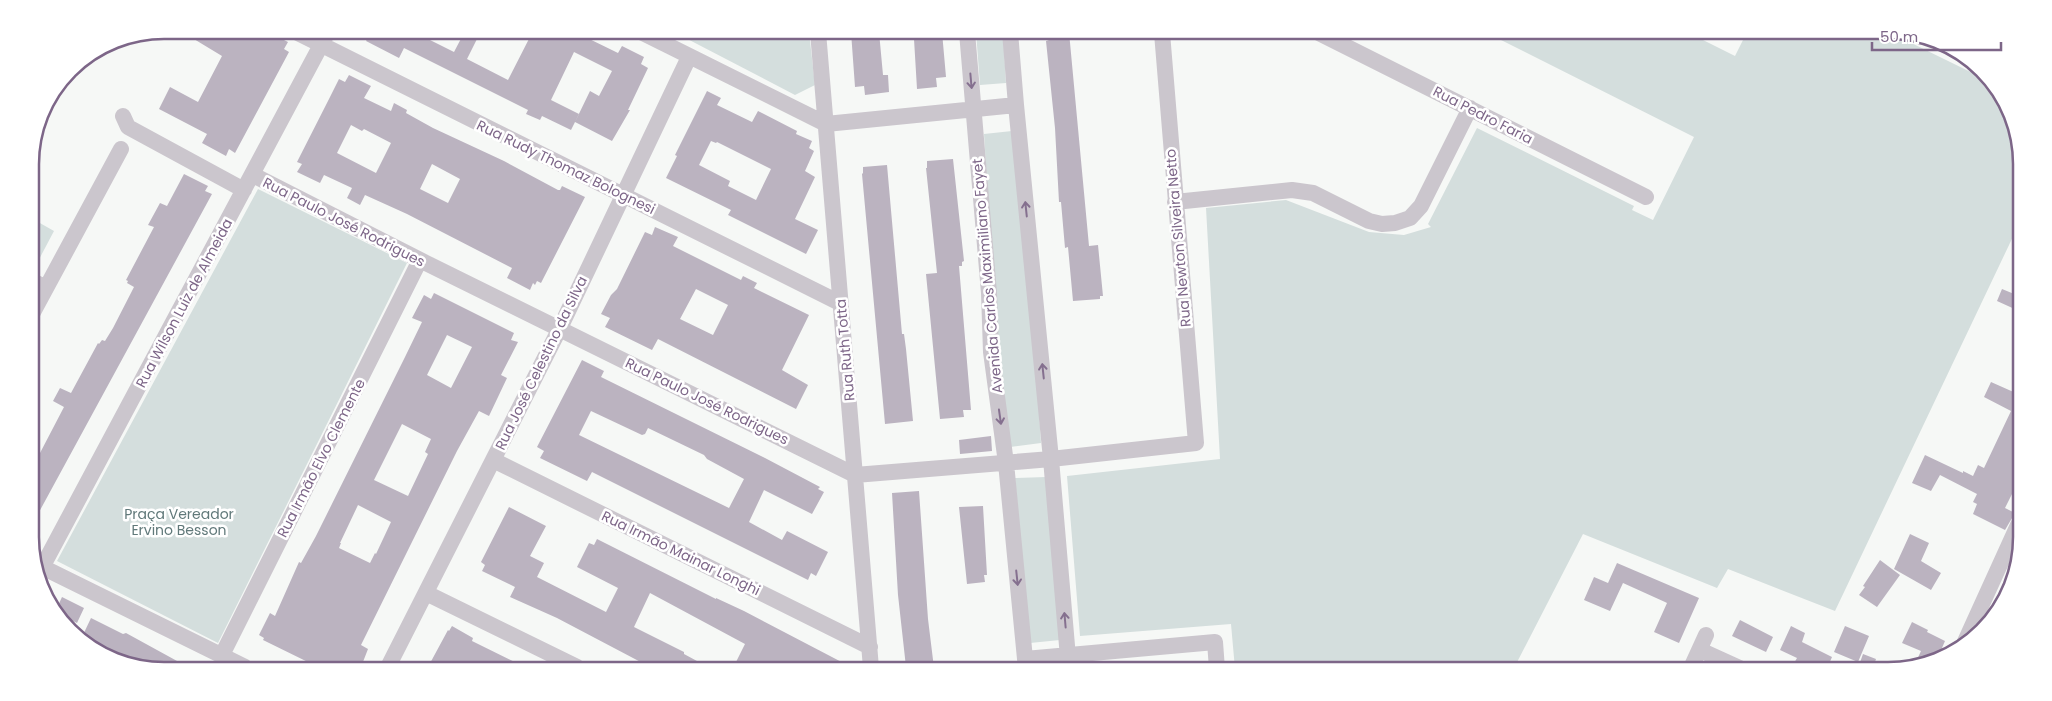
<svg xmlns="http://www.w3.org/2000/svg" width="2052" height="701" viewBox="0 0 2052 701" font-family="Poppins,sans-serif">
<style>
.green{fill:#d4dedd}
.building{fill:#bbb3c0;fill-rule:evenodd}
.lines{fill:none;stroke-linecap:round;stroke-linejoin:round}
.street{stroke:#cbc6cd;stroke-width:16}
.oneway{stroke:#85708f}
.labels{text-anchor:middle;dominant-baseline:central;stroke-width:5;stroke-linejoin:round;paint-order:stroke}
.street-label{font-size:14px;fill:#7d6688;stroke:#fff}
.park-label{font-size:14px;fill:#61797a;stroke:#fff}
.rim{fill:none;stroke:#7d6688;stroke-width:2.5}
</style>
<rect width="100%" height="100%" fill="#f6f8f6"/>
<path class="green" d="M672,31l137,1 6,53 -20,10z
M976,32h27l3,51 -26,2z
M1487,33l204,1 44,22 11,-22 149,1 98,48 26,55v86l-184,387 -107,-42 -11,19 -134,-54 -70,136 -278,-1 -4,-45 -151,12 -13,-160 153,-17 -14,-251 80,-8 83,32 35,3 27,-8 -3,-3 49,-96 157,78 -2,4 21,10 41,-83z
M1012,131l22,201 7,111 -31,4 -12,-93 -14,-220z
M258,189l149,74 -189,380 -161,-82z
M31,218l23,13 -19,36 -4,-2z
M1046,477l14,163 -30,3 -15,-165z"/>
<path class="building" d="M179,30h85l24,12 -4,7 5,3 -54,101 -6,-4 -3,7 -24,-13 5,-9 -48,-25 11,-22 28,15 24,-46z
M372,31h40l42,21 11,-21h16l-14,28 41,21 25,-49h40l45,22 4,-7 22,11 -3,7 7,4 -20,42h2l-18,31 -37,-19 15,-31 9,5 13,-25 -38,-19 -23,48 28,14 -8,16 -29,-14 -2,4 -14,-6 2,-4 -124,-62 -5,10 -33,-17z
M851,32h28l4,43h5l1,17 -24,3 -1,-9 -9,1z
M916,32h26l4,45 -10,1 1,9 -20,2 -3,-50h2z
M1069,32l20,214 9,-1 5,51h-3v3l-27,2 -5,-54 -3,1 -4,-46h-2l-4,-74 -9,-87 3,-1 -1,-7z
M349,75l22,11 -7,12 27,13 3,-8 13,7 -1,3 27,15 71,33 54,29h2l2,-4 23,11 -44,86 -4,-2 -2,4 -2,-2 -3,7 -23,-12 5,-10 -105,-54 -42,-19 -5,10 -13,-7 5,-10 -28,-13 -4,8 -23,-11 5,-8 -5,-2 32,-63 10,-20 6,3zM351,125l11,6 2,-2 27,14 -15,30 -39,-20zM432,164l28,15 -12,24 -28,-14z
M707,91l14,7 -4,7 35,17 6,-11 39,20 -1,3 16,7 -3,7 5,3 -9,20 10,6 -20,42 23,11 -12,24 -78,-39 3,-5 -65,-32 11,-22 -2,-1zM711,141l5,2 1,-1 54,27 -15,31 -28,-14 2,-5 -31,-16z
M953,159l11,102 -2,1v4h-3l12,144h-8l1,7 -24,2 -14,-145 11,-1 -11,-105h1v-7z
M887,165l15,169h2l2,15 7,72 -28,3 -23,-250 1,-1v-6z
M184,174l24,12 -3,5 7,3 -180,331v-60l7,-13 1,1 24,-46 -11,-6 7,-13 11,5 27,-50 1,1 3,-4 3,1 8,-13 21,-41 -7,-4 1,-2 -2,-1 28,-53 -6,-2 12,-22 7,3z
M655,227l23,10 -5,9 68,34 2,-4 14,7 -3,5 55,27 -27,55 26,15 -12,24 -138,-70 -6,11 -47,-23 5,-9 -9,-4 10,-19 6,-6 28,-57 7,3zM696,289l32,16 -15,30 -33,-16z
M2002,289l17,7v15l-22,-10z
M434,293l80,40 -3,7 7,2 -17,33 6,3 -18,38 -10,-5 -22,40 -96,194 7,4 -7,18h-43l-55,-27 1,-2 -5,-3 11,-22 5,3 24,-54 2,1 15,-27 89,-179 17,-35 -10,-4 12,-23 7,4zM447,335l25,12 -21,41 -24,-13zM402,424l29,15 -6,13 3,2 -20,42 -34,-16zM358,505l33,17 -15,32 -1,-1 -5,10 -31,-15 2,-5h-1z
M582,360l22,11 -3,6 164,81 55,29 -2,2 6,3 -12,22 -48,-24 -15,32 33,18 5,-9 41,21 -12,24 -5,-3 -3,7 -216,-108 -5,9 -47,-23 4,-7 -7,-4zM591,411l51,24 3,-1 3,-6 56,27 3,4 37,20 -15,29 -150,-73z
M1991,382l27,12v88l-13,26 10,5 -10,17 -32,-16 4,-10 -4,-2 4,-8 -37,-19 -9,16 -19,-8 13,-28 38,18v-2l10,5 5,-11 6,3 27,-57 -27,-14z
M991,436l1,15 -32,3 -1,-14z
M919,491l9,128 6,49 -28,-1 -8,-72 -6,-102z
M983,506l4,69h-3l1,7 -18,2 -8,-77z
M509,507l37,19 -16,30 14,7 -7,14 69,35 12,-24 -41,-21 12,-24 5,2 3,-6 119,60v-1l28,13 109,57h-120l12,-24 -95,-51 -16,34 50,25v2l26,14h-58l-95,-50 -47,-21 5,-10 -33,-16 3,-6 -4,-3z
M1910,534l19,9 -8,18 20,12 -10,17 -37,-21z
M1880,560l20,15 -23,32 -18,-12 6,-8 -2,-1z
M1617,563l82,35 -20,45 -25,-11 13,-29 -2,-1 -42,-19 -13,28 -26,-11 10,-23 14,6z
M62,597l22,11 -7,15 -20,-10 -1,-3z
M91,618l32,16 3,-1 62,34 -59,-1 -47,-29z
M1740,620l33,17 -7,15 -34,-16z
M1912,622l16,8 -1,2 18,9 -6,14 -24,9 6,-13 -19,-8z
M452,626l21,12 -1,3 53,26h-97l20,-37 1,1z
M1791,626l14,7 -3,9 30,15 -6,14 -36,-1 7,-12 -17,-8z
M1845,626l24,10 -11,26 -24,-10z
M1863,654l13,5 -4,12h-15z"/>
<g class="lines">
<path class="street" d="M292,30l548,273
M639,31l187,93 190,-19
M818,32l53,636
M967,32l22,261 2,59 15,111 20,206
M1010,32l6,73 35,354 18,210
M1319,33l327,164
M123,116l5,11 116,63
M253,175l167,85 435,215 196,-16 145,-16 -34,-410
M1175,202l117,-12 21,3 56,28 13,3 13,-1 15,-5 11,-12 49,-98
M31,280l15,8
M31,316l90,-167
M493,460l377,187
M42,567l203,100
M38,575l291,-545
M426,593l151,74
M1963,646l55,-121
M1700,650l44,20
M222,655l198,-395
M1025,659l190,-17 2,27
M388,667l172,-339 129,-271
M1690,670l16,-35"/>
</g>
<defs><path id="oneway-shaft" d="M-6 0H5M1.5-3L5.5 0L1.5 3" fill="none" stroke-width="1.6" stroke-linecap="round" stroke-linejoin="round" transform="scale(1.25)"/></defs>
<g class="oneway">
<use href="#oneway-shaft" transform="translate(971 81) rotate(85)"/>
<use href="#oneway-shaft" transform="translate(1026 209) rotate(-96)"/>
<use href="#oneway-shaft" transform="translate(1043 371) rotate(-96)"/>
<use href="#oneway-shaft" transform="translate(1000 417) rotate(82)"/>
<use href="#oneway-shaft" transform="translate(1017 578) rotate(84)"/>
<use href="#oneway-shaft" transform="translate(1065 620) rotate(-95)"/>
</g>
<g class="labels">
<g class="street-label">
<text transform="translate(1483 115) rotate(27)">Rua Pedro Faria</text>
<text transform="translate(566 167) rotate(26)">Rua Rudy Thomaz Bolognesi</text>
<text transform="translate(344 222) rotate(27)">Rua Paulo José Rodrigues</text>
<text transform="translate(1178 238) rotate(-95)">Rua Newton Silveira Netto</text>
<text transform="translate(987 276) rotate(-95)">Avenida Carlos Maximiliano Fayet</text>
<text transform="translate(184 303) rotate(-62)">Rua Wilson Luiz de Almeida</text>
<text transform="translate(845 350) rotate(-95)">Rua Ruth Totta</text>
<text transform="translate(541 363) rotate(-64)">Rua José Celestino da Silva</text>
<text transform="translate(707 401) rotate(26)">Rua Paulo José Rodrigues</text>
<text transform="translate(321 458) rotate(-63)">Rua Irmão Elvo Clemente</text>
<text transform="translate(681 553) rotate(26)">Rua Irmão Mainar Longhi</text>
</g>
<g class="park-label">
<text x="179" y="514">Praça Vereador<tspan x="179" dy="16">Ervino Besson</tspan></text>
</g>
</g>
<path d="M0 0H2052V701H0ZM164 39H1888A125 125 0 0 1 2013 164V537A125 125 0 0 1 1888 662H164A125 125 0 0 1 39 537V164A125 125 0 0 1 164 39Z" fill="#fff" fill-rule="evenodd"/>
<path class="rim" d="M164 39H1888A125 125 0 0 1 2013 164V537A125 125 0 0 1 1888 662H164A125 125 0 0 1 39 537V164A125 125 0 0 1 164 39Z"/>
<path d="M1872 42v8h129v-8" fill="none" stroke="#7d6688" stroke-width="2.5"/>
<text x="1880" y="42" font-size="15" fill="#7d6688" stroke="#ffffff" stroke-width="4" paint-order="stroke">50 m</text>
</svg>
